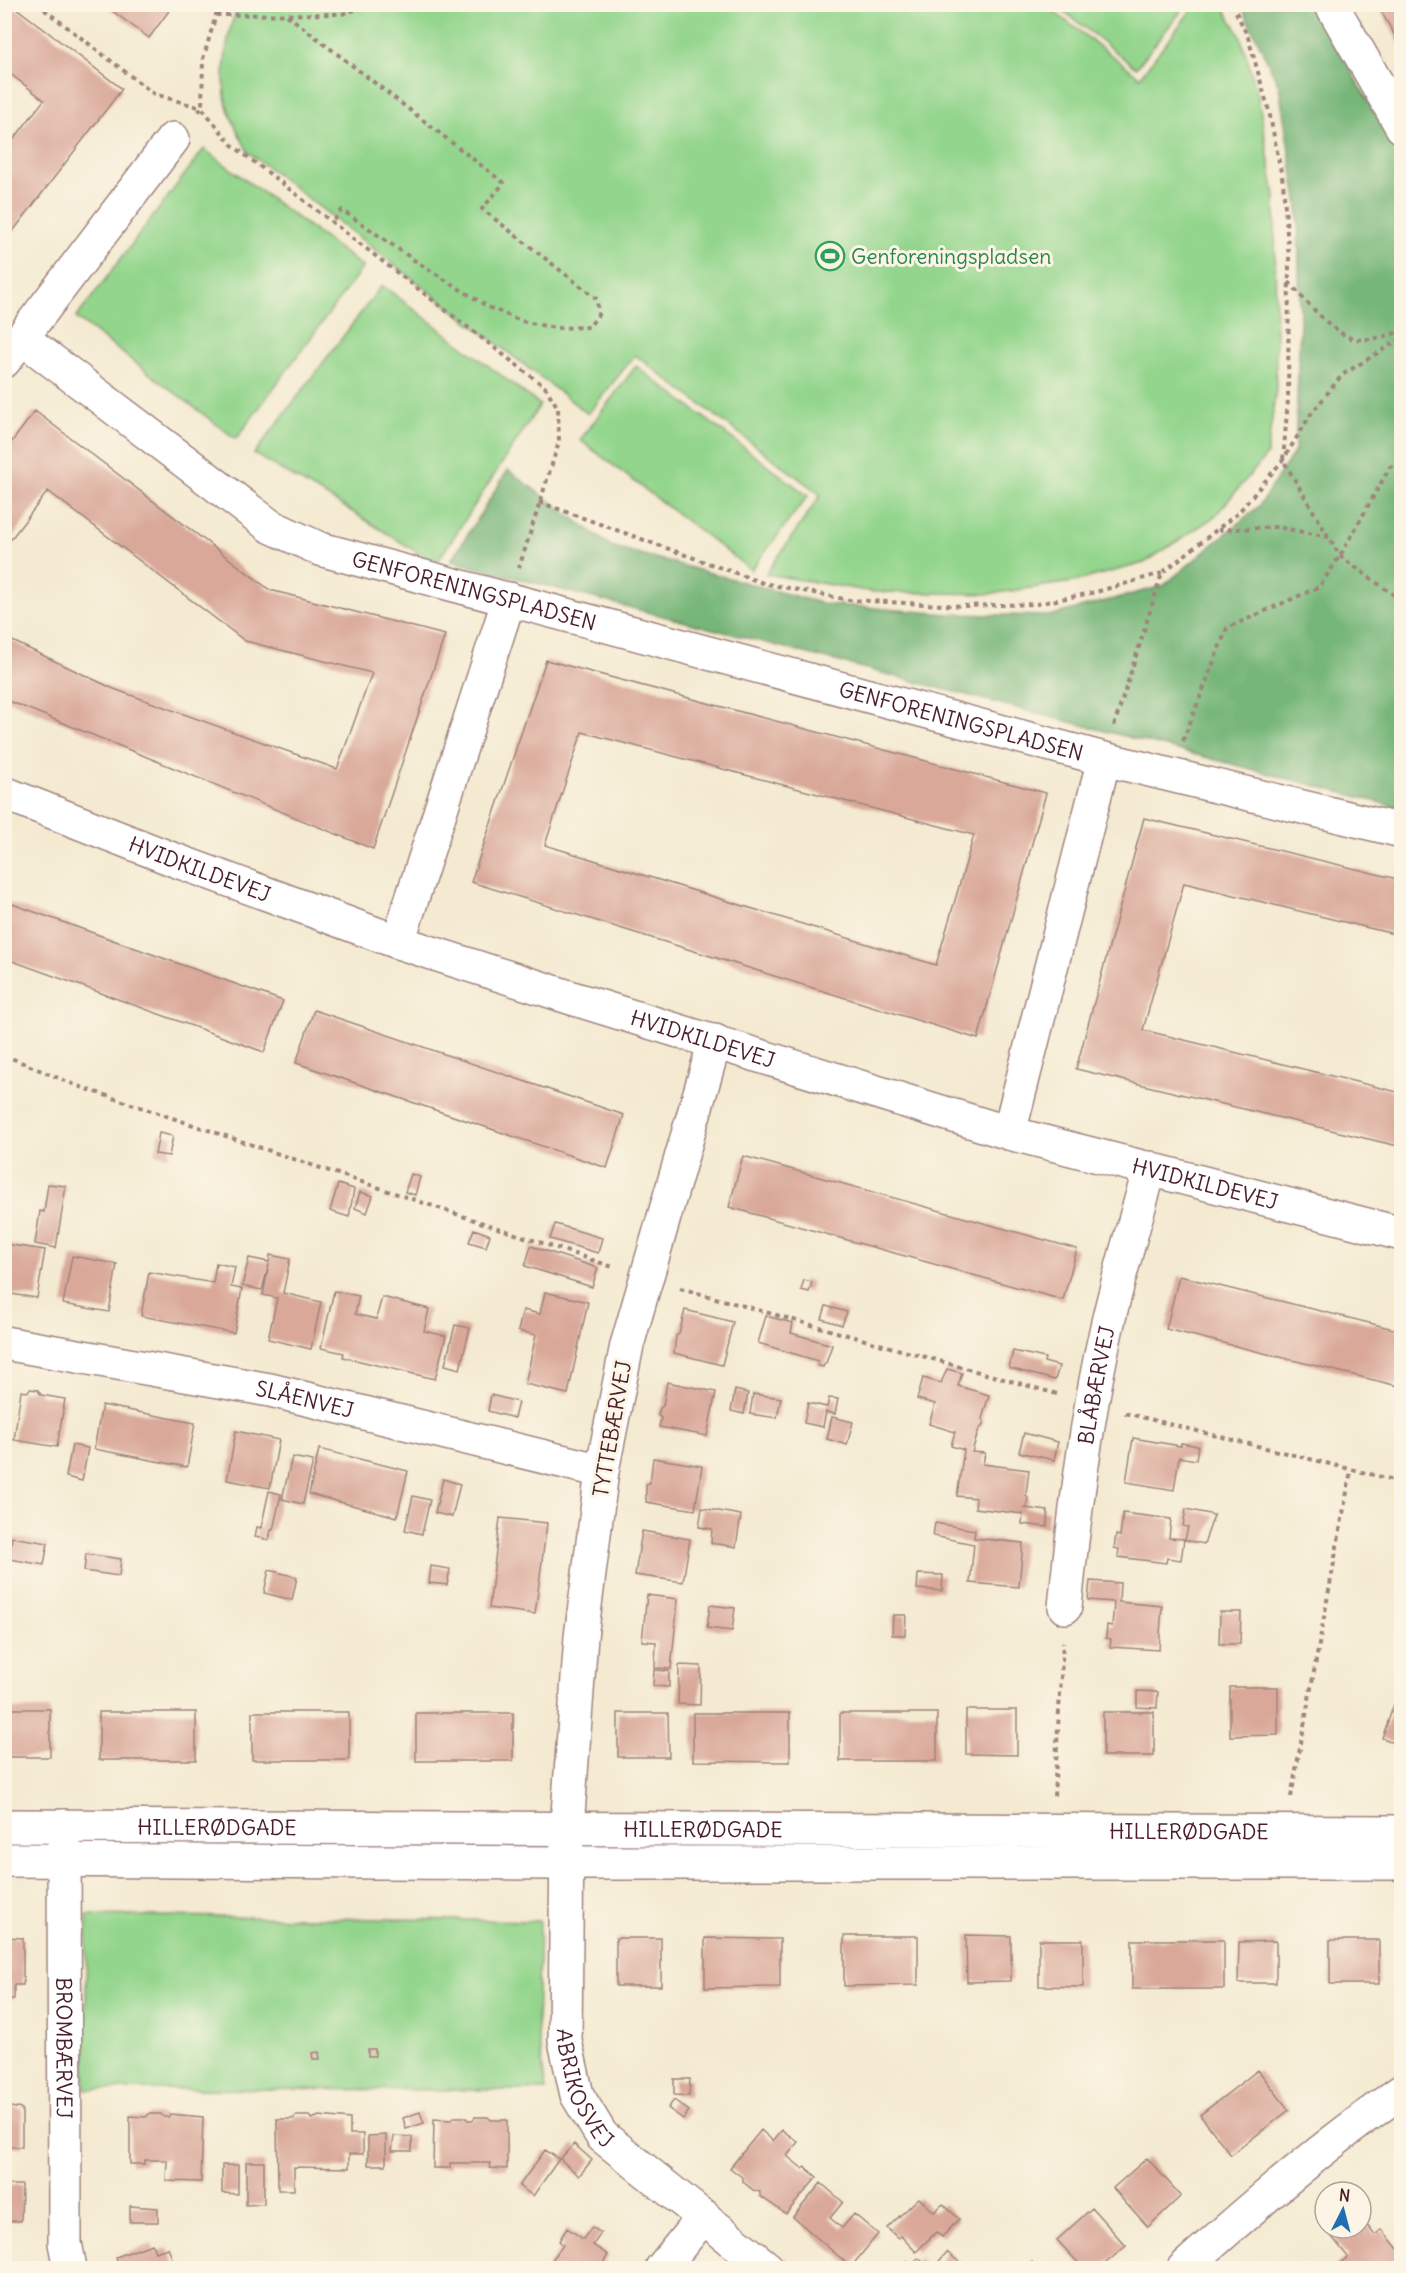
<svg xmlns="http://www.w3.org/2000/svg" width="1406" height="2273" viewBox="0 0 1406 2273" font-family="Delius,sans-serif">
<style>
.green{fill:#93d58c;stroke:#6e7a5c;stroke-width:1.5}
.forest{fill:#76b678;stroke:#606a52;stroke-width:1.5}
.building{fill:#d9a899;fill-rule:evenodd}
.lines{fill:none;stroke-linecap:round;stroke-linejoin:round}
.minor-casing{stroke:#9f847e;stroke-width:36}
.tertiary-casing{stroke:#9f847e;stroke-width:36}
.path{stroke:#9f847e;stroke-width:4;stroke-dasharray:4.5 4.5;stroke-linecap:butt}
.minor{stroke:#fff;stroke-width:33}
.tertiary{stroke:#fff;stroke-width:33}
.labels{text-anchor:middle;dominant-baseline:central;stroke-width:6;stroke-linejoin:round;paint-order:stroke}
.leisure-label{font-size:21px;fill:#27864d;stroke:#fcf5e5;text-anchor:start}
.street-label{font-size:21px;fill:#4a1f2b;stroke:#fcf5e5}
</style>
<rect width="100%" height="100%" fill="#fcf5e5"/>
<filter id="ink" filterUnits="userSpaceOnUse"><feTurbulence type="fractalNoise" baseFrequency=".0167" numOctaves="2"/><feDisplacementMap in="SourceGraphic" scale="12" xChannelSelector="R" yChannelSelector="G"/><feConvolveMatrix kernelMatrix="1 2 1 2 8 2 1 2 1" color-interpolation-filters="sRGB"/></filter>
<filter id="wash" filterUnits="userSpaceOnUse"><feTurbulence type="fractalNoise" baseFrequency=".008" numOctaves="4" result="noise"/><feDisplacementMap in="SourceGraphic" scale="24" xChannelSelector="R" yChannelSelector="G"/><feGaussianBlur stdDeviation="1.35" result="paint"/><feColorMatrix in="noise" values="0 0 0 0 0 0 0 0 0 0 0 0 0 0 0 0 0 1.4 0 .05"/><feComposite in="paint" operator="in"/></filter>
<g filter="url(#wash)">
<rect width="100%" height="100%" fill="#f4ead1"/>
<path class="green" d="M239,5h806l95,72 55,-72h27l18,30 17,56 18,105 1,193 -9,66 -53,62 -70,46 -71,19 -84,12 -116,-2 -107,-18 55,-79 -186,-140 -47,59 -340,-262c-7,-15 -17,-31 -21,-47 -7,-25 0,-78 12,-100z
M1056,5h130l-50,63z
M204,149l159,118 -127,172 -160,-121z
M382,285l158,120 -104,159 -93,-58 -89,-52z
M636,366l172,130 -57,74 -171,-130z
M87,1915l453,6 -3,108 9,61 -461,-1z"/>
<path class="forest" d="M1241,5h72l88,153v650l-950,-247 57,-91 103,76 213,58 124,10 101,2 114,-30 96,-80 36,-55 5,-130 -2,-114 -19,-121z"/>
<g id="blocks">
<path class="building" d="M4,4h7l111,85 -118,154v-91l40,-52 -40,-31z
M103,4h71l-25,34z
M1377,4h25v44z
M35,411l235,179 175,45 -72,214 -369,-150v-62l110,52 223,80 35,-96 -127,-32 -197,-150 -44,57v-96z
M546,660l500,133 -68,246 -507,-157zM582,732l392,103 -38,130 -391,-120z
M1144,818l258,62v56l-218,-53 -41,147 259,63v54l-326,-78z
M4,901l279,100 -19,51 -260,-94z
M314,1010l310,105 -17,53 -311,-105z
M159,1133l14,3 -4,20 -14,-2z
M743,1156l334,93 -14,51 -334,-93z
M411,1174l9,3 -5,18 -10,-3z
M48,1184l18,2 -10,62 -21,-4 5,-33 4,1z
M338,1184l16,5 -5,28 -19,-6z
M360,1192l13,4 -6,17 -12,-5z
M555,1224l47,14 -4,15 -48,-14z
M474,1229l16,6 -4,12 -17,-5z
M4,1244l41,6 -8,48 -33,-5z
M531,1246l67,22 -6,19 -67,-21z
M270,1255l20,4 -7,34 38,9 -10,47 -43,-10 9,-41 -14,-3 6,-31 -7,26 -20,-4 7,-28 20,4z
M72,1256l45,8 -8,48 -46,-8z
M216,1263l19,4 -4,20 11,2 -8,44 -93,-17 8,-44 64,11z
M1179,1276l223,55v56l-236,-58z
M804,1280l8,2 -3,10 -8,-2z
M334,1291l25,5 -4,18 21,5 6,-22 47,12 -5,22 22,5 -11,43 -92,-22 1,-4 -23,-5z
M545,1292l43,10 -20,92 -43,-10 11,-49 -18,-4 5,-21 17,4z
M826,1306l21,6 -5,13 -20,-6z
M685,1310l48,12 -11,43 -48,-12 2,-17 3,-2z
M766,1316l27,7 -2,10 41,12 -6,18h-1l-2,4 -6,-2 1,-4 -60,-18z
M455,1325l15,3 -10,41 -15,-4z
M1013,1351l32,7 -1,4 15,4 -4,14 -46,-12z
M947,1369l15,4 -4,13 31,9 -7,24 2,2 -2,6 -3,2 -7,23 13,1 -2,11 46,6 -3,25 2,3 -1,6 -3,4 24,3 -1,16 -25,-3 1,-10 -48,-6 1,-10 -19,-2 7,-46 -13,-4 4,-14 -26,-8 6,-20 -18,-5 6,-21 18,5z
M667,1382l49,10 -9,44 -48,-9 2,-9 -3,-3 2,-7 3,-2z
M30,1389l8,1 3,5 24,4 -8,48 -43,-7 7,-49 6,1z
M735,1390l13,3 -4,21 -13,-3z
M753,1394l28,4 -4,20 -27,-4z
M491,1395l27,7 -4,16 -26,-7z
M829,1398l9,1 -3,15 -9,-2 -3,15 -19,-4 4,-20 19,4z
M102,1405l93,18 -8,44 -93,-18z
M832,1417l21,5 -6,23 -20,-6z
M236,1431l43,9 -9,48 -43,-8z
M1024,1433l34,9 -4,18 -35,-8z
M1133,1438l48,8v-3l17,3 -2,14 -17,-3 -5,33 -48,-8z
M72,1445l16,3 -6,33 -16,-4z
M319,1449l89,22 -11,46 -88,-23z
M292,1457l21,4 -10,43 -21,-5z
M653,1458l49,8 -7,44 -49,-8v-18l4,-1z
M443,1479l17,5 -8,33 -17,-4z
M269,1491l12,3 -8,36h-2l-2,10 -14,-3 2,-10 4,1z
M413,1496l17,4 -8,34 -17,-4z
M702,1508l39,7 -5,32 -25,-4 1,-14 -13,-2z
M1186,1509l28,6 -10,29 -19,-4 3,-13 -5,-1z
M1123,1513l48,6 -2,19 15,1 -3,21 -14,-2 -1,5 -48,-6 1,-8 -5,-1 2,-13 4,1z
M500,1518l47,5 -12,91 -46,-6z
M935,1523l40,7 -1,8 49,5 -4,44 -49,-4 4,-39 -41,-8z
M642,1531l48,8 -7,43 -48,-7z
M12,1537l36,6 -4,22 -35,-6z
M86,1554l35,5 -2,17 -35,-5z
M431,1566l19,3 -3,16 -18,-2z
M269,1570l28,7 -5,23 -28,-7z
M918,1574l25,1 -1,16 -25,-2z
M1090,1581l30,2 -1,19 43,4 -3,44 -49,-3 1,-8 -5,-1 1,-13 5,1 2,-24 -26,-2z
M647,1595l31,4 -7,70 -16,-1 1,-26 -14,-1z
M710,1605l25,3 -3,23 -25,-3z
M1220,1612h21l-1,32h-21z
M893,1615h13l-1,20h-13z
M679,1665l22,1 -1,39 -22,-1z
M654,1670l15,1v16l-16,-1z
M1402,1682v63l-20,-7z
M1230,1687h48v48l-48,1z
M1137,1691l21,1 -1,16 -20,-1z
M4,1709h46v48h-46z
M966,1710h51v45l-51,-1z
M99,1712h97v48h-97z
M252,1712h97v48h-97z
M1103,1712h51v44h-51z
M416,1713h97v48h-97z
M618,1713h50l1,44h-51z
M693,1713h97v49l-97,-1z
M840,1713h97v48h-97z
M966,1935l45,1v45l-44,1z
M844,1936h74v49l-74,1z
M4,1937l19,1v47h-9v14h-10z
M616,1938h45v48h-45z
M705,1938l75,1v48l-75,1z
M1039,1940h44v47l-44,-1z
M1132,1940h92v49h-92z
M1330,1940h49v44h-49z
M1276,1941v42h-38l1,-41z
M368,2049h7v7h-7z
M319,2052l1,7h-7l-1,-6z
M1258,2070l31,40 -58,45 -31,-40z
M674,2079h16l-1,17 -15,-1z
M674,2100l15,11 -6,8 -15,-11z
M4,2106l18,3v38h-18z
M420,2112l4,11 -18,6 -3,-11z
M149,2114h12l3,3h4l2,-3 33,3 -2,65 -35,-1 1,-21h-22v4h-15v-48l16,1z
M296,2116h13l3,3 7,-3 31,3v15h13v20h-14v14l-55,-1v23h-16l-1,-71h16z
M454,2117h11l3,3h5l2,-3h13l3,3h16v49l-17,-1 1,-5h-41v5h-17l1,-49 17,1z
M761,2130l12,11 9,-11 16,12 -11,14 16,13 2,-2 12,10 -31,37 -26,-18v-4l-7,-2 -10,-8v-4l-13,-10z
M386,2135v30h-18v-29z
M394,2136l18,1v14h-20z
M574,2144l18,16 -13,16 -19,-17z
M545,2150l14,9 -26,37 -14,-10z
M1147,2158l34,38 -33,31 -35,-39z
M246,2162h18v42l-18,1z
M222,2165h16v29l-16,-1z
M821,2183l22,19 -13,16 12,10 12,-14 24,20 -27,33 -58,-50z
M4,2185h18l-1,36h-17z
M919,2198l15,14 9,-8 16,15 -17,18 -6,-5 -20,20 -15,-16 -3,2 -11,-10z
M130,2206l28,2v14h-28z
M1092,2208l34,38 -26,22h-17l-26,-28z
M1361,2218l14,17 7,-6 20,25v8l-8,6h-61l15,-11 -19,-24 6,-5h26z
M592,2227l9,6 -8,12 15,10 -8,13h-54l17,-23 -4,-4 8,-13 16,11z
M152,2244l3,8 13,-4 8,20h-57l-3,-11z
M947,2252l16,13 -3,3h-27z
M918,2258l12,10h-30l7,-8 6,5z
M1032,2262l6,6h-12z"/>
</g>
</g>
<g filter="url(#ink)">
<use href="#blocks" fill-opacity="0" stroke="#9f847e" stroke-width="1.5"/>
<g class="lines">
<g class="minor-casing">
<g id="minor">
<path d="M1331,4l71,123"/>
<path id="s1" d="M22,338l248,188 50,23 784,210 298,72"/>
<path d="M4,361l169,-222"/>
<path id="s2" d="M4,793l168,66 226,83 177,57 434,134 393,101"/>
<path d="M398,942l111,-343"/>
<path id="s3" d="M715,1041l-88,304 -25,126 -21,166 -14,191 -2,213 12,54 25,41 165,132"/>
<path d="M1009,1133l95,-374"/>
<path id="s4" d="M4,1343l266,47 332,81"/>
<path id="s5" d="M1065,1607c9,-93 21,-185 41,-276 12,-54 29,-109 44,-163"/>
<path id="s6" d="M64,1826l1,417 5,25"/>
<path d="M662,2268l42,-52"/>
<path d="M1184,2268c70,-62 141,-124 218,-177"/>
</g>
</g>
<g class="tertiary-casing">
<g id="tertiary">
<path id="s7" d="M4,1826l1398,6"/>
<path d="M4,1860l562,3h836"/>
</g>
</g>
<path class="path" d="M37,4l117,90 48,14 -6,6
M221,4l-5,11 -13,44 -1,49 29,36 314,243 13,21 1,34 -40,126
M1232,4l16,33 21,74 14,71 6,77 -1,141 -5,60 57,96 62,45
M216,15l126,-1 33,-10
M287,15l217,168 -22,26 115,90 1,16 -9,12 -34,1 -34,-7 -33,-14 -74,-47 -72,-50 -10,12
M1289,282c13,15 47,55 66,57 16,2 31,-3 47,-8
M539,502l224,81 86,17 114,6 74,-2 59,-12 66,-19
M1218,530l59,-3 52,10
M1114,726l48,-153 76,-60 45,-53 28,-46 31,-39 60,-37
M1183,741l44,-113 92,-41 21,-31 50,-89 12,-6
M4,1055l71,30 538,182
M680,1288l377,106
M1125,1413l277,69
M1054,1796l9,-154
M1291,1797l60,-327"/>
<use href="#minor" class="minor"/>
<use href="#tertiary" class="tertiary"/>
</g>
</g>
<defs>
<g id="stadium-ring" transform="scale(1.5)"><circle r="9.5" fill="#fcf5e5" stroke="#2e9e5b" stroke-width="1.5"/><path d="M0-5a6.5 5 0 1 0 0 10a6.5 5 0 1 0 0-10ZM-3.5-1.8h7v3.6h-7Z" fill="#2e9e5b"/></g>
</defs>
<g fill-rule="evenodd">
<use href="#stadium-ring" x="830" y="256"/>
</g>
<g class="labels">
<g class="leisure-label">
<text x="851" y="256">Genforeningspladsen</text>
</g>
<g class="street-label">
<text stroke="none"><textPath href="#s1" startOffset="526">GENFORENINGSPLADSEN</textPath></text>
<text stroke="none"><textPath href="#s1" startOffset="1030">GENFORENINGSPLADSEN</textPath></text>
<text stroke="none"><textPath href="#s2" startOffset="210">HVIDKILDEVEJ</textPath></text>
<text stroke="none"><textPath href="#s2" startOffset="741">HVIDKILDEVEJ</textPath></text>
<text stroke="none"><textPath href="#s2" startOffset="1264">HVIDKILDEVEJ</textPath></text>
<text stroke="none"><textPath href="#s5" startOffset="224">BLÅBÆRVEJ</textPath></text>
<text stroke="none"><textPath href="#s4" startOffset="306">SLÅENVEJ</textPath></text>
<text transform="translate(612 1429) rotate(-80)">TYTTEBÆRVEJ</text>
<text stroke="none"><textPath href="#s7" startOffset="213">HILLERØDGADE</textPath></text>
<text stroke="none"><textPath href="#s7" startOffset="699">HILLERØDGADE</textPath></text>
<text stroke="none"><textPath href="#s7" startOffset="1185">HILLERØDGADE</textPath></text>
<text stroke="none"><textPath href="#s6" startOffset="222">BROMBÆRVEJ</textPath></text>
<text stroke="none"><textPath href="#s3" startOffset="1068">ABRIKOSVEJ</textPath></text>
</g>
</g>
<rect width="1406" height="2273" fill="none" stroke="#fcf5e5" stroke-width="24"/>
<g transform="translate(1343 2210) rotate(6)"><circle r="28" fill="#fcf5e5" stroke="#b59f9b" stroke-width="1.5"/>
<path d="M0-4.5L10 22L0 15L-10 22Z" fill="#1f6fb2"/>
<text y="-9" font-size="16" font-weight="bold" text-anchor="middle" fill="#4a1f2b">N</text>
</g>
</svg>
